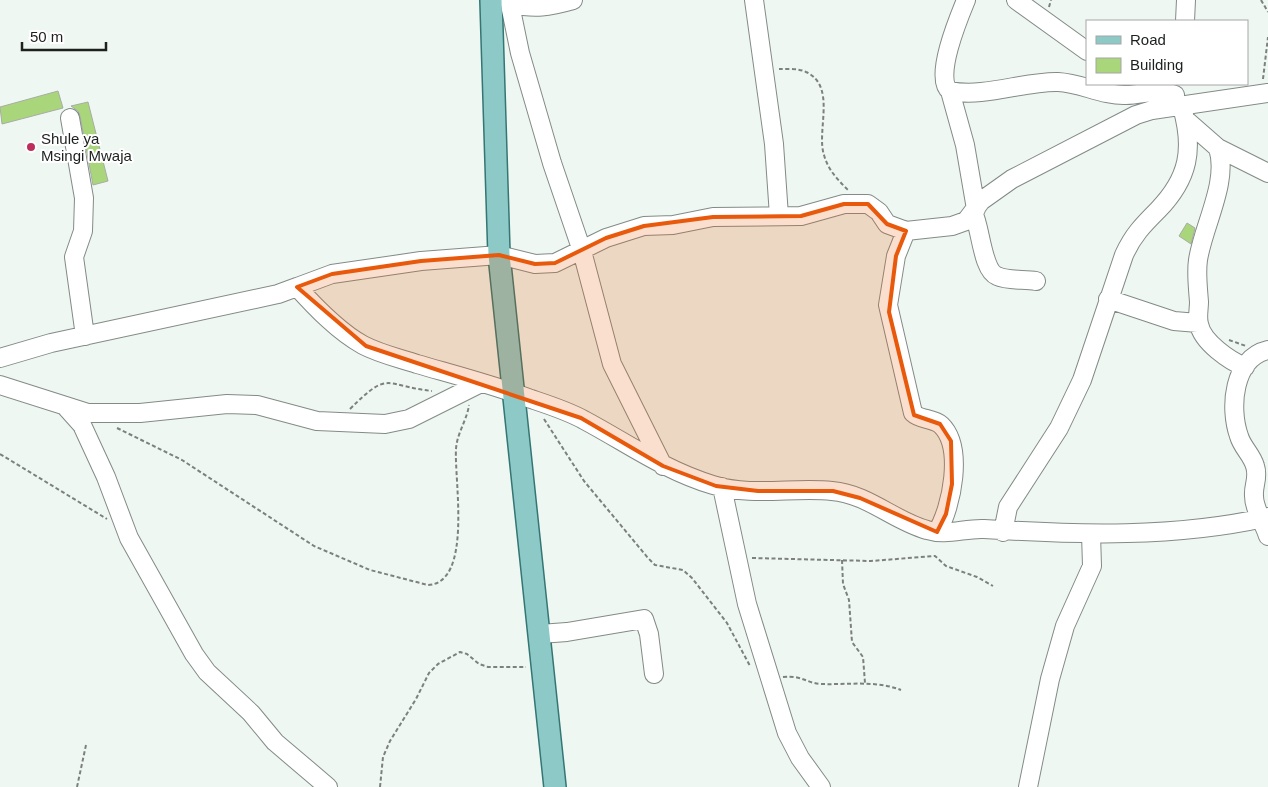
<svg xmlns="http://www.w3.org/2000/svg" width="1268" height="787" viewBox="0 0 1268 787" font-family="Arial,sans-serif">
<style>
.building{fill:#aad67b;stroke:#a8aca5}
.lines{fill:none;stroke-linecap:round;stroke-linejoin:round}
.minor-casing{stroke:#838b86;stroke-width:20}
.major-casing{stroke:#347674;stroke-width:24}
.path{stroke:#7c817e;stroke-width:2;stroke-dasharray:4 2.5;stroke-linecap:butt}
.minor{stroke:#fff;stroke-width:18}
.major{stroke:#8dc9c7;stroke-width:21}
.marked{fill:#e8590c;fill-opacity:0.2;stroke:#e8590c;stroke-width:4;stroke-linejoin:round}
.poi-dot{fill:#bd2e5c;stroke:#fff;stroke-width:2}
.labels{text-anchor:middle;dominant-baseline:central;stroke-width:4;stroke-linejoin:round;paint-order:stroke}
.poi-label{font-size:15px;fill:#1d201f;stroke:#fff;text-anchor:start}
</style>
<rect width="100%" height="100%" fill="#eef7f2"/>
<path class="building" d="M58,91l5,17 -61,16 -2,-17z
M88,102l20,79 -15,4 -13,-69 -2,-5 -7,-5z
M1187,223l8,5 -4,16 -12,-8z"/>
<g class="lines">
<g class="minor-casing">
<path id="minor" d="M509,0l11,53 32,110 30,88 30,113 51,102
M754,0l20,144 5,72
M966,0c-7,17 -33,79 -16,91 35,7 74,-10 108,-9 23,1 45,14 68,13 18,0 31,-8 49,0
M1016,0l71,51
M510,4c26,5 38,3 63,-4
M1185,21l1,-21
M950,91l15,54 11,64
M70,118l14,80 -1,33 -9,26 11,79
M1186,120l32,28 50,25
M1218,148c11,34 -15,78 -20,112 -2,13 0,28 1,42 0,7 -2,15 0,22 3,18 31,37 46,43
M973,212c8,16 9,58 24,64 11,5 27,3 39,5
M906,231l-10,25 -8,49 25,108c7,7 20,5 28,12 23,22 11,82 -4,107
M297,287l35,-13 89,-13 78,-6 36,9 20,-1 51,-25 38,-12 29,-1 40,-8 88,-1 43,-12h24l11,8 8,12 19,7 46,-5 14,-5 15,-20 31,-22 124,-64 16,-5 116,-17
M1108,299l66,22 24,2
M1268,350c-35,8 -39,58 -29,86 3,11 13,19 16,30 4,12 -2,19 -1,30 0,13 10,27 14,40
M0,358l51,-15 227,-49 19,-7c19,21 42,45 66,58 17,9 36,13 54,19 38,11 77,21 114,35 18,6 37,12 53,21 45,24 80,50 129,65 39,12 80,2 119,6 36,3 62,30 95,39 19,6 38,-2 57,-1 94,6 192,9 284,-12
M0,385l88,28h52l87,-9 30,1 60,16 68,3 24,-5 72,-36
M65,406l17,19 24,52 23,61 65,116 13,18 44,41 24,29 53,45
M722,487l25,117 40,129 13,25 21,29
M1003,532l5,-25 51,-79 23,-48 42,-125c9,-20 19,-30 34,-45 31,-32 36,-61 24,-103
M540,634l27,-2 77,-13 5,15 5,40
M1028,787l22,-108 15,-53 27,-60 -1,-32"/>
</g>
<g class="major-casing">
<path id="major" d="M491,0l8,255 56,532"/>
</g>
<path class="path" d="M1261,0l7,12
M1049,7l2,-7
M779,69c8,0 19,-1 27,3 31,14 10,59 18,83 4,15 14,25 24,35
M1263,79l5,-42
M1229,340l17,6
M350,409c40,-40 34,-23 82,-18
M544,419l40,62 64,77 7,7 28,5 9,8 35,45 23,43
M117,428l65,32 132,86 56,24 58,15c45,-2 26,-106 28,-136 1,-16 11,-29 13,-44
M0,454l107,65
M752,558l119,3 64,-5 11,10 31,11 16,9
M842,560l1,24 6,16 3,42 11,15 2,26
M783,677c19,-2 23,6 38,7 27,1 54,-4 80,6
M77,787l9,-42
M380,787l3,-30 7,-16 26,-42 13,-26 9,-9 22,-12 7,2 12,10 9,3h38"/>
<use href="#minor" class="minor"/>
<use href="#major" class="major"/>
</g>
<path class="marked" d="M844,204h24l19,20 19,7 -10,25 -7,56 25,103 26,9 11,17 1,43 -6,30 -9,18 -77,-34 -27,-7h-75l-42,-5 -53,-20 -82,-48 -215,-72 -69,-59 35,-13 89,-13 78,-6 36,9 20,-1 51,-25 38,-12 69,-9 88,-1z"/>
<circle class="poi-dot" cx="31" cy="147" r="5"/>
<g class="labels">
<g class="poi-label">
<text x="41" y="138">Shule ya<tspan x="41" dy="17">Msingi Mwaja</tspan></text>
</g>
</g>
<rect x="1086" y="20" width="162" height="65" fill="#ffffff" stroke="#a5a6a5"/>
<rect x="1096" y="36" width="25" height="8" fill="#8dc9c7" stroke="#a5a6a5"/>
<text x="1130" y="45" font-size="15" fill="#1d201f">Road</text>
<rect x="1096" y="58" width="25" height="15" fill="#aad67b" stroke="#a5a6a5"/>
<text x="1130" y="70" font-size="15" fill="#1d201f">Building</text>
<path d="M22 42v8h84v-8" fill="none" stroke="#1d201f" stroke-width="2.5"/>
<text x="30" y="42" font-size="15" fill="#1d201f" stroke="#ffffff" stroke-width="4" paint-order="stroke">50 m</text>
</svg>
